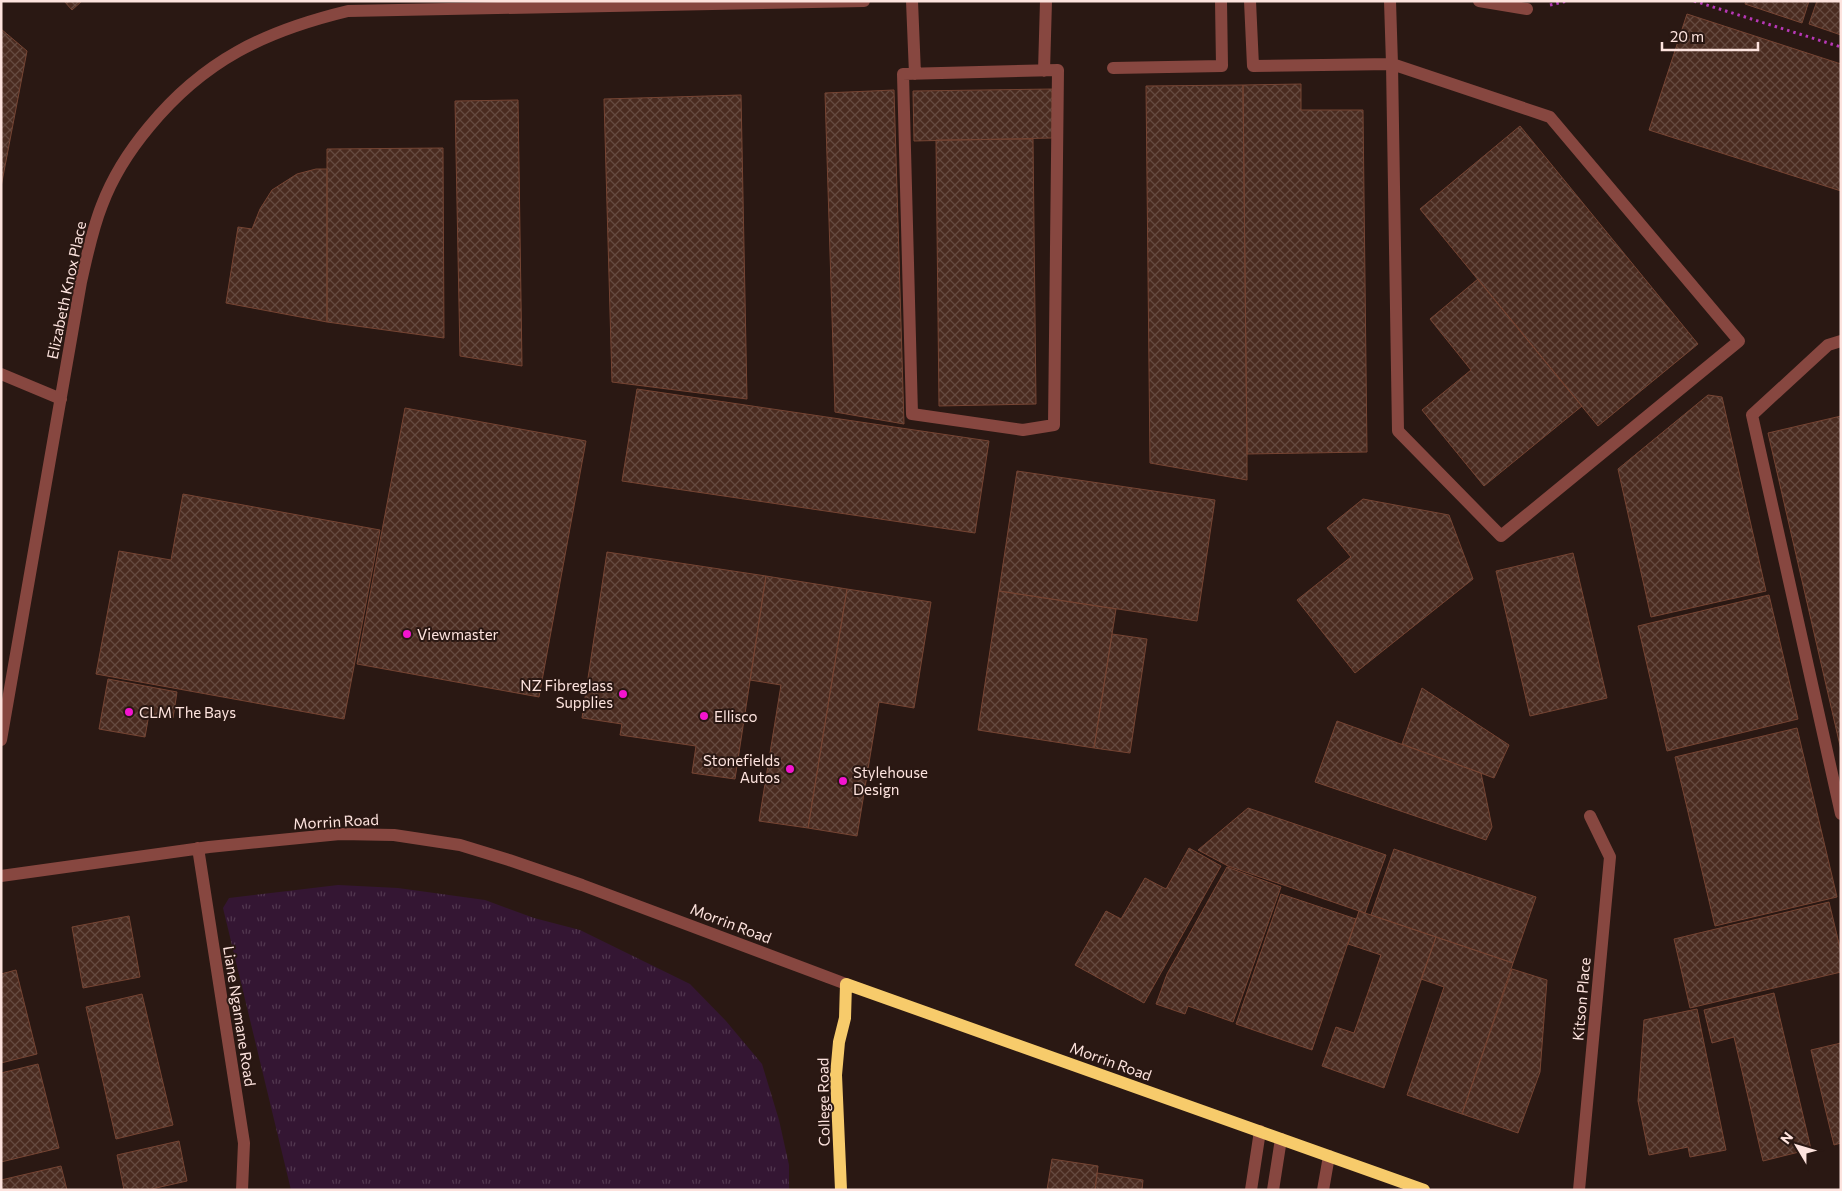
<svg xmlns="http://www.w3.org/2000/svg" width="1842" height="1191" viewBox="0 0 1842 1191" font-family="Commissioner,sans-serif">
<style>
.grass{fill:url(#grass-tufts)}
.building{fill:url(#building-cross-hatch);stroke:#754433}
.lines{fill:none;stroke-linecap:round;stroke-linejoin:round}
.path{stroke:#b738b7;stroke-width:3;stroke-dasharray:2.5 4;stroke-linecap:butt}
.minor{stroke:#874740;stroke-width:12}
.major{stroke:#f7cb6b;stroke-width:12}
.poi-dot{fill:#f314cf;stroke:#2a1813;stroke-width:2}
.labels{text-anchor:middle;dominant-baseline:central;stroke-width:4;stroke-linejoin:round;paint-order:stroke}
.street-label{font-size:15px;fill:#fde3de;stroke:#2a1813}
.poi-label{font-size:15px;fill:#fde3de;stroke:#2a1813;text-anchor:start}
</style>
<defs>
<pattern id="grass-tufts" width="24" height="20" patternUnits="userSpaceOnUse" patternTransform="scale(1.25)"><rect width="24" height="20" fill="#341633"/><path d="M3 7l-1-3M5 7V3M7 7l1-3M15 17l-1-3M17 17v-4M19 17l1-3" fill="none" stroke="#523850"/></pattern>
<pattern id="building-cross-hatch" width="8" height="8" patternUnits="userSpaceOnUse" patternTransform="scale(1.25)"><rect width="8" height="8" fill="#4a2b20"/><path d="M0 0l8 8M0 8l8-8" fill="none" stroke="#654a40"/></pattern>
</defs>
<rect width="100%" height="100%" fill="#2a1813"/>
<path class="grass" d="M338,885l60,3 87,12 49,18 46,12 110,54 36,37 36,43 17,56 10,45v25h-498l-68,-282 6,-10z"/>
<path class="building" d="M64,1h18l-10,9z
M1746,1h63l-7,22 -57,-19z
M1817,1h24v34l-32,-11z
M1687,14l154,50v127l-192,-61z
M1,29l26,22 -26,136z
M1301,84v26h62l4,342 -120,2 -4,-369z
M1243,85l4,369v26l-97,-17 -4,-377z
M1052,89v49l-138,3 -1,-50z
M894,90l10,334 -69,-12 -10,-319z
M741,95l6,304 -135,-17 -8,-283z
M518,100l4,266 -62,-10 -5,-255z
M1520,126l178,218 -100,82 -178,-217z
M1033,139l3,265 -97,2 -3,-266z
M443,148l1,190 -117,-16v-173z
M316,169h11v153l-101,-19 12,-76 14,2 8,-20 12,-19 25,-16z
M1478,279l104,127 -98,80 -62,-76 49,-40 -41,-51z
M637,389l352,52 -14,92 -353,-52z
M1708,395l14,2 44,194 -115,26 -33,-148z
M405,408l181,33 -47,256 -182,-33z
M1841,416v334l-73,-317z
M1017,471l198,29 -18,121 -198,-30z
M183,494l197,36 -36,189 -248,-45 23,-123 52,9z
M1363,499l86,16 24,64 -118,94 -58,-73 54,-43 -24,-29z
M607,552l159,24 -31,203 -43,-6 4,-27 -76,-11 2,-11 -40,-6z
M1573,553l34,145 -77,18 -34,-145z
M766,576l81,13 -39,239 -49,-7 22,-136 -31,-5z
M847,589l84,13 -17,106 -35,-6 -22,134 -49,-8z
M999,591l117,18 -22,139 -116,-18z
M1769,595l29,124 -131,32 -29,-125z
M1112,634l35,5 -17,114 -36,-5z
M108,679l69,13 -4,26 -24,-4 -4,23 -46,-8z
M1422,688l87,57 -15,33 -92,-34z
M1337,721l144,52 11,54 -6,13 -171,-58z
M1797,728l40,169 -122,29 -40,-169z
M1248,808l138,47 -21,58 -137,-47 -30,-16z
M1189,848l32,18 -77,137 -69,-38 31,-54 15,8 24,-41 21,11z
M1394,849l142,48 -23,66 -142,-48z
M1227,867l54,20 -48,135 -45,-16 -3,8 -29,-10 11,-30z
M1281,894l75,25 -44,131 -76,-26z
M1829,902l12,50v20l-151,36 -16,-69z
M1359,911l77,26 -52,151 -62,-22 14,-39 18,6 27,-78 -33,-11z
M129,916l11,61 -57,11 -11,-61z
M1436,937l77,26 -51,151 -55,-19 37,-108 -23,-8z
M1512,969l35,11 -7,92 -22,61 -56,-19z
M16,970l21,84 -36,9v-89z
M1774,993l37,156 -48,12 -29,-124 -22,6 -8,-33z
M142,994l31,131 -57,14 -30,-132z
M1697,1009l29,141 -36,7 -2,-10 -39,8 -11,-54 6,-81z
M1841,1043v100l-7,2 -23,-95z
M38,1064l21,84 -58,14v-89z
M179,1141l8,40 -40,9h-23l-7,-35z
M1052,1159l46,7 -3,24h-48z
M61,1166l6,24h-66v-10z
M1097,1173l46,7 -1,10h-47z"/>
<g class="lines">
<path class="path" d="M1694,1l147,46
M1550,5l17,-4"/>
<path class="minor" d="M912,1l3,73
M1250,1l3,65 139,-2 158,53 189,224 -238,195 -103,-105 -6,-367 -2,-63
M1479,1l48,8
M1113,68l109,-2 -1,-65
M1058,70l-4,355 -31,5 -111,-16 -9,-340z
M1044,71l2,-70
M1841,341l-13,4 -76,70 89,399
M1,374l60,25
M1,740l80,-458c6,-26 11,-52 21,-77 11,-29 27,-54 47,-78 55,-67 116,-96 199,-116l516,-10
M198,848l46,295 -2,47
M1,876l208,-29 131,-13 54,1 66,10 49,15 73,25 264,99
M1251,1190l9,-59
M1273,1190l8,-51
M1323,1190l6,-34
M1579,1190l31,-333 -20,-41"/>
<path class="major" d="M841,1190l-5,-115 3,-33 6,-24 1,-34 578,206"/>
</g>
<g class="poi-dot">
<circle cx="407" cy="634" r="5"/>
<circle cx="623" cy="694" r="5"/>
<circle cx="129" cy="712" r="5"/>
<circle cx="704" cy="716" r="5"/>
<circle cx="790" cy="769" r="5"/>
<circle cx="843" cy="781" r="5"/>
</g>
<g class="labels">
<g class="street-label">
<text transform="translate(66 290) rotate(-78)">Elizabeth Knox Place</text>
<text transform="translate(336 821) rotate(-3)">Morrin Road</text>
<text transform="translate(731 923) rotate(21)">Morrin Road</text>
<text transform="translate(1581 999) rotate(-85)">Kitson Place</text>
<text transform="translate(240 1016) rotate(81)">Liane Ngamane Road</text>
<text transform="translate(1111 1061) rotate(20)">Morrin Road</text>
<text transform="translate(823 1102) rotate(-91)">College Road</text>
</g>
<g class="poi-label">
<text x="417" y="634">Viewmaster</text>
<text x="613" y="685" text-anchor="end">NZ Fibreglass<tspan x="613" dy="17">Supplies</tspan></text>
<text x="139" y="712">CLM The Bays</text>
<text x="714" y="716">Ellisco</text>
<text x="780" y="760" text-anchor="end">Stonefields<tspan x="780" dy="17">Autos</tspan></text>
<text x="853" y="772">Stylehouse<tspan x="853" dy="17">Design</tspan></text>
</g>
</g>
<rect width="1842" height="1191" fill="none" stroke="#fde3de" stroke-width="5"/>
<g transform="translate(1797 1146) rotate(308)" stroke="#2a1813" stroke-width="4" paint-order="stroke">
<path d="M0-4L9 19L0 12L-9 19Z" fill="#fde3de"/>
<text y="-8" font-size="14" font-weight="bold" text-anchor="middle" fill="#fde3de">N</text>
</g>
<path d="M1662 42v8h96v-8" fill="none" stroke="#fde3de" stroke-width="2.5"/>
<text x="1670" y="42" font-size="15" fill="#fde3de" stroke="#2a1813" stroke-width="4" paint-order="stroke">20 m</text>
</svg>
